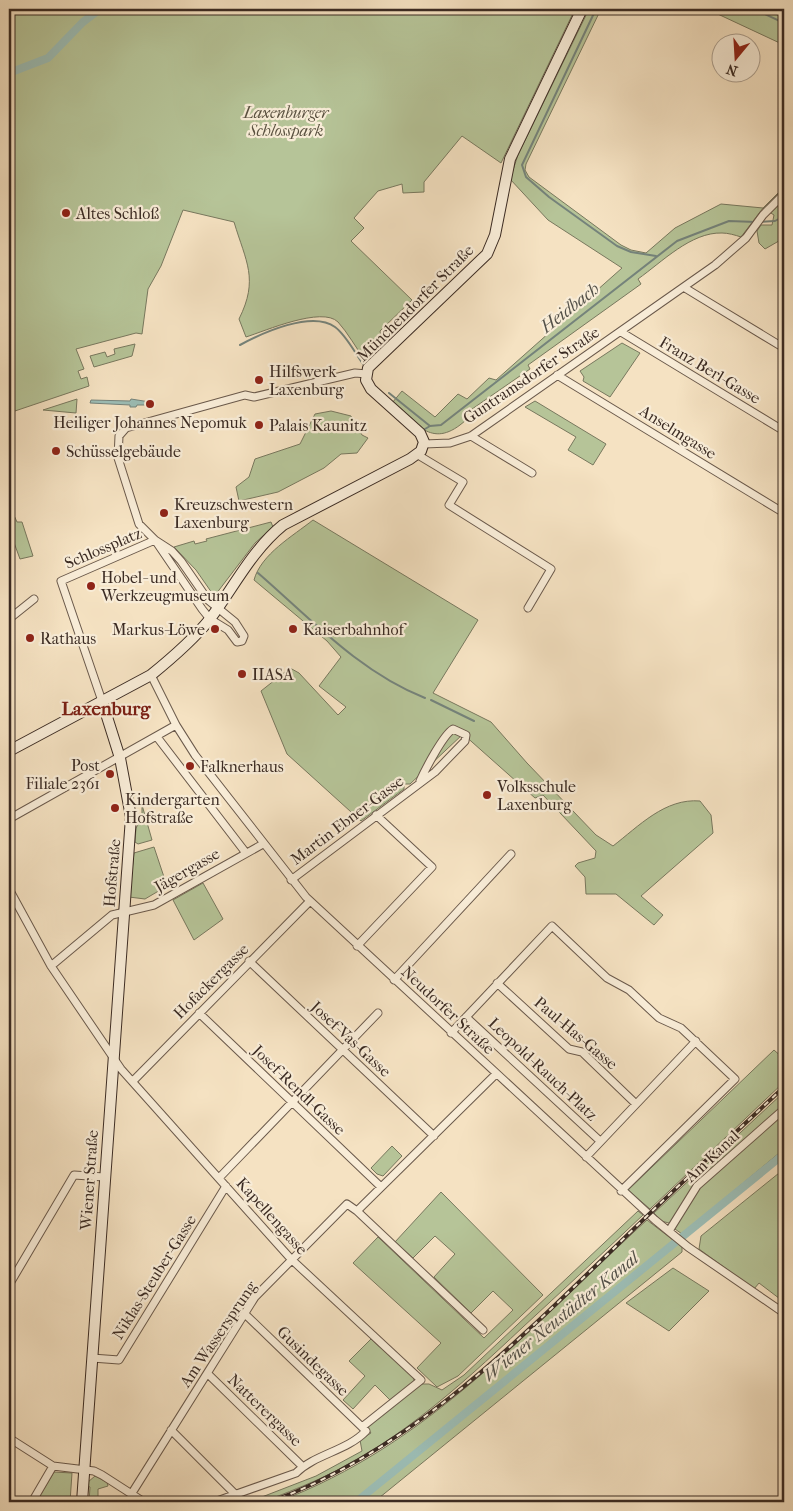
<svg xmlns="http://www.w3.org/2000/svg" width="793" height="1511" viewBox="0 0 793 1511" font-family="'IM FELL French Canon',serif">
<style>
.green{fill:#b6c498;stroke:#78785e}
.water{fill:#9cbdb5;stroke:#75837b}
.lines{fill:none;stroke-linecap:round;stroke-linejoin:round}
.stream{stroke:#75837b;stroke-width:2}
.canal{stroke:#9cbdb5;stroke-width:8}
.street-casing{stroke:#6a594b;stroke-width:9}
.secondary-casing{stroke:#3b2b23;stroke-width:12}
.street{stroke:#f8ecd7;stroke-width:7}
.secondary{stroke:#f8ecd7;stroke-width:10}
.rail-casing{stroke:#3b2b23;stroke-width:4}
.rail{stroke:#f8ecd7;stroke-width:2;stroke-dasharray:5.5;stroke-linecap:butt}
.poi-dot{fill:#8f2418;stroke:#f8ecd7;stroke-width:2}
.labels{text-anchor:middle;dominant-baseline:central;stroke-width:4.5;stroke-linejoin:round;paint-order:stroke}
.park-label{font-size:16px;font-style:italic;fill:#5a5140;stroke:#f8ecd7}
.poi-label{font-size:16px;fill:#3b2b23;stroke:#f8ecd7;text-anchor:start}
.street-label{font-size:16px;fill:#3b2b23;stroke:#f8ecd7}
.water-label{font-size:18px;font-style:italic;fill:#535048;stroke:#f8ecd7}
.quarter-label{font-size:19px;font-weight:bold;fill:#7a1f14;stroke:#f8ecd7}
</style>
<rect width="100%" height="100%" fill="#f5e2c2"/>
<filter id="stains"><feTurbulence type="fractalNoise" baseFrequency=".004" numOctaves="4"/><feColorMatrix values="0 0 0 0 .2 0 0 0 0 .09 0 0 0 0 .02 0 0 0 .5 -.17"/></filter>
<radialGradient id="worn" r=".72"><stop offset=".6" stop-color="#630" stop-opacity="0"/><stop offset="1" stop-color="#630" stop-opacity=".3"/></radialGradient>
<path class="green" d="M9,9h566l-74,154 -39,-27 -38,46v10l-21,1 -1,-9 -24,7 -24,27 10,10 -13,13 61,59 -32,31 3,14 -18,15c-9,-12 -17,-27 -27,-38 -16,-16 -73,9 -92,15l-7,-18c20,-40 7,-57 -5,-97l-51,-12 -22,56 -13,23 -6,45 -6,-1 -60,16 8,20 -6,2 3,8 6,-2 2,9 -80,27z
M589,9h12l-75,155 -1,6 4,7 92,68 10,5 15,3 29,-25 46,-24 42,4 21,-21v51l-19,11 -6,-6 -2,-12 4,-6h11l2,-10 -11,-7 -22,29c-6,-2 -13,-4 -19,-4 -31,-1 -60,29 -84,46l3,5 -113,81 2,4 -68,47 4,4c-33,30 -48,5 -74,-17l10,-12 33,26 23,-23 9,5 22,-21 7,2 126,-112 -74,-48 -38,-41 8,-24z
M707,9h57l20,9v27z
M622,343l18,10 -30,44 -27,-16 1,-4 -4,-6z
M135,344l-3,12 -38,11 -4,-11 15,-4 2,5 8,-3 -1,-5z
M77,399l-1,14 -33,-3z
M535,401l71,43 -13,21 -25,-15 8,-13 -51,-30z
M331,411l20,5 11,19 6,3 -11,15 -16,1 -17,14 -46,24 -39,9 -3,-14 13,-10 6,-18 45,-15 15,-30z
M12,511l5,11h5l11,34 -13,3 -11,-30v-17z
M313,520l165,100 -45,73 58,29 36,41 69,72 17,11c26,-20 52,-48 87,-45l11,14 2,18 -72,63 22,19 -9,10 -38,-31h-30l-1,-17 -10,-11 3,-3 17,-5 1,-7 -53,-56 -8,3 -72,-64 -53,50h-6v5l-43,32 -74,-67 -26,-63 29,-23 9,5 39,42 8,-8 -27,-21 22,-29 -14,-16 -73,-61c7,-26 39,-44 59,-60z
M271,522l2,5 -18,16 -39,51 -4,-1 -16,-23 -22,-23 20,-6 1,3 12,-3 -1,-2z
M142,805l10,35 -14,4 -3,-2 1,-14 6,-10z
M154,847l13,39 -22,13 -16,-2 5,-44z
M203,883l20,36 -29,21 -21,-40z
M774,1050l10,9v23l-134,127 -22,-19z
M784,1092v57l-102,85 -7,-5 -1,-9 -5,3 -8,-2 -7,-8z
M392,1146l10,10 -19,20 -6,-2 -6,-6z
M784,1169v133l-25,-19 -5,6 -55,-40 2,-13z
M441,1192l102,103 -85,81 -21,11 -20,-19 24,-25 -88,-80 25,-26 106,101 29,-28 -20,-19 -22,22 -37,-36 21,-23 -20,-18 -22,22 -18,-16z
M638,1211l5,4c-40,38 -80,75 -120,112 -66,62 -134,124 -220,159 -18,7 -35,16 -54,16l67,-26 46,-25 -2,-11 11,-7 -3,-4 1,-5 53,-40h7l13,6 22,-15z
M647,1220l35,27v5l-308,250h-97c151,-56 254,-176 370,-282z
M673,1268l36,23 -40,40 -43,-28z
M371,1339l42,38 2,6 -24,18 -16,-16 -22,24 -10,-9 22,-24 -16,-15z
M54,1472l18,1 -2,29h-34z
M95,1476l12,6 1,4 -10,3v13h-9l1,-15 -3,-1 1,-4z"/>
<path class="water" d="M131,399l19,3 -1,3h-12l-1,2h-6v-2l-40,-2 1,-3 39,1z"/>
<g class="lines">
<path class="stream" d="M596,9l-74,156 4,12 23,20 68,49 14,6 25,4
M754,9l30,14
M760,222l15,-1 9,-5
M240,345c22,-12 72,-35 95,-18 11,8 20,26 28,37
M389,393l41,33 11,-1 236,-184 52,-20 27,1
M425,429l5,-3
M258,573c52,45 101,99 167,125
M431,700l43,21"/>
<path class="canal" d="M9,73l39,-15 35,-36 17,-13
M356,1502l428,-348"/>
<g class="street-casing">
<path id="street" d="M685,288l99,60
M621,332l163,99
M557,375l227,138
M471,436l61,37
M424,444l26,-1 21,-7 244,-171 31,-27 17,-23 21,-21
M418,455l45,27 -14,23 102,64 -23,39
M155,540l17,11 9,10 27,39 27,22 9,14 -2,5 -5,1 -9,-12 -18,-11 -8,-10 -47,-69 -16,-16 -21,-66 1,-22 7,-8 119,-33 9,2 101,-24 12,1
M9,619l25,-20
M9,643v-1
M151,675l25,50 19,30 111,142 349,323 33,27 96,66
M102,701l-41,-120 94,-41
M157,737l89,116
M9,819l167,-94
M291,880l144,-108 30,-31 1,-6 -13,-6c-10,6 -28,41 -33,52
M9,889l42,77 70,103 170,190 130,121 -59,47 4,4c-19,20 -51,23 -70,42l-82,29
M357,946l75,-79 -56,-52
M249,961l185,175
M51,966l61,-51 42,-10 109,-61
M394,980l117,-126
M497,983l72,66 13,3 54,52
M199,1013l182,174
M466,1017l134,124
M451,1033l101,-107 55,52 22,12 30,28 22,10 54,51 -114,112
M133,1081l177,-180
M586,1157l110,-116
M219,1178l159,-165
M357,1211l126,119
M669,1231l28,-45 87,-77
M9,1285l65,-110 30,2
M246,1315l116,112
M92,1358l27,2 107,-174
M208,1374l94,92
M171,1430l65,65
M9,1438l44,28 41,5 8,4 42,27
M132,1493l123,-196 92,-93 10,7 139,-137
M32,1502l21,-36"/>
</g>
<g class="secondary-casing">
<path id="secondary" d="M9,751l142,-76c21,-17 42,-35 59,-56 24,-32 42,-69 73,-94l127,-66 11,-8 3,-9 -4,-9 -49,-44 -5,-9 2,-12 119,-114 8,-19 15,-76 72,-150
M82,1502l49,-685 -11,-59 -18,-57"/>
</g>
<use href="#street" class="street"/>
<use href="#secondary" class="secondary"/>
<g class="rail-casing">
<path id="rail" d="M270,1502c136,-50 239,-152 341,-251 57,-56 115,-110 173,-164"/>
</g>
<use href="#rail" class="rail"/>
</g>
<g class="poi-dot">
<circle cx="66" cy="213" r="5"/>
<circle cx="259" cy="380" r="5"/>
<circle cx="150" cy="404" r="5"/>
<circle cx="259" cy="425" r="5"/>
<circle cx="56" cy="451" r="5"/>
<circle cx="164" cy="513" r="5"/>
<circle cx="91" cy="586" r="5"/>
<circle cx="215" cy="629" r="5"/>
<circle cx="293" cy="629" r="5"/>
<circle cx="30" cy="638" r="5"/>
<circle cx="242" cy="674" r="5"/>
<circle cx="190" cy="766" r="5"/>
<circle cx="110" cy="774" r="5"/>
<circle cx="487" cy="795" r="5"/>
<circle cx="115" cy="808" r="5"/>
</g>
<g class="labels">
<g class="park-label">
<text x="286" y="112">Laxenburger<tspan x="286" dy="18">Schlosspark</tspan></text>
</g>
<g class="poi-label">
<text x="76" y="213">Altes Schloß</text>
<text x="269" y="371">Hilfswerk<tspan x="269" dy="18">Laxenburg</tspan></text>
<text x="150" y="422" text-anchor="middle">Heiliger Johannes Nepomuk</text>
<text x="269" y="425">Palais Kaunitz</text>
<text x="66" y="451">Schüsselgebäude</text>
<text x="174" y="504">Kreuzschwestern<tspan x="174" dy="18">Laxenburg</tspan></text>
<text x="101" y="577">Hobel- und<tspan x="101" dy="18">Werkzeugmuseum</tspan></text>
<text x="205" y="629" text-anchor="end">Markus-Löwe</text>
<text x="303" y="629">Kaiserbahnhof</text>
<text x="40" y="638">Rathaus</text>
<text x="252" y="674">IIASA</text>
<text x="100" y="765" text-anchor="end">Post<tspan x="100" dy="18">Filiale 2361</tspan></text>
<text x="200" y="766">Falknerhaus</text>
<text x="497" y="786">Volksschule<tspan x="497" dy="18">Laxenburg</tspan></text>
<text x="125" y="799">Kindergarten<tspan x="125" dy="18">Hofstraße</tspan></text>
</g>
<g class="street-label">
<text transform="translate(415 303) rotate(-45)">Münchendorfer Straße</text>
<text transform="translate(710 370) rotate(31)">Franz Berl-Gasse</text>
<text transform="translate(531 375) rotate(-34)">Guntramsdorfer Straße</text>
<text transform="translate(678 432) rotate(32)">Anselmgasse</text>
<text transform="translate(103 548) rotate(-23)">Schlossplatz</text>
<text transform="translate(347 820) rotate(-37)">Martin Ebner-Gasse</text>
<text transform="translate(187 870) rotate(-30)">Jägergasse</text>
<text transform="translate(112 873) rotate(-85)">Hofstraße</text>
<text transform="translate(211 981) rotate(-45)">Hofackergasse</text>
<text transform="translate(448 1010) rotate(43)">Neudorfer Straße</text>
<text transform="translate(576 1033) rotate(40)">Paul-Has-Gasse</text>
<text transform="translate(351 1039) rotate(43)">Josef-Vas-Gasse</text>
<text transform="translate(543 1069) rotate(43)">Leopold-Rauch-Platz</text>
<text transform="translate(299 1090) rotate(44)">Josef-Rendl-Gasse</text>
<text transform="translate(712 1156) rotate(-43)">Am Kanal</text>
<text transform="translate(89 1180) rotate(-86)">Wiener Straße</text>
<text transform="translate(272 1216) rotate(48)">Kapellengasse</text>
<text transform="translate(154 1277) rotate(-58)">Niklas-Steuber-Gasse</text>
<text transform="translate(218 1334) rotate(-56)">Am Wassersprung</text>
<text transform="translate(313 1361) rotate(44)">Gusindegasse</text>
<text transform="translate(265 1410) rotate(44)">Natterergasse</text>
</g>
<g class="water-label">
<text transform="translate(570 308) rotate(-38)">Heidbach</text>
<text transform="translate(561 1317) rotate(-39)">Wiener Neustädter Kanal</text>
</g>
<g class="quarter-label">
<text x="106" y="709">Laxenburg</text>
</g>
</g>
<rect width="793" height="1511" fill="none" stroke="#f5e2c2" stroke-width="30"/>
<rect x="10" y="10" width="773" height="1491" fill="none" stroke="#3b2b23" stroke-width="2.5"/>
<rect x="15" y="15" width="763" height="1481" fill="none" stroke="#3b2b23"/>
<g transform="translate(736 58) rotate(198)"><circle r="24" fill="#f8ecd7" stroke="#ac9f8f"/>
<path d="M0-4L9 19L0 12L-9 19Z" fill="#8f2418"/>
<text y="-8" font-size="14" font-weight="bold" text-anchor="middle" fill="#3b2b23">N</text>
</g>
<rect width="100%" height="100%" filter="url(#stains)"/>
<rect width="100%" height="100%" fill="url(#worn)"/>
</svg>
